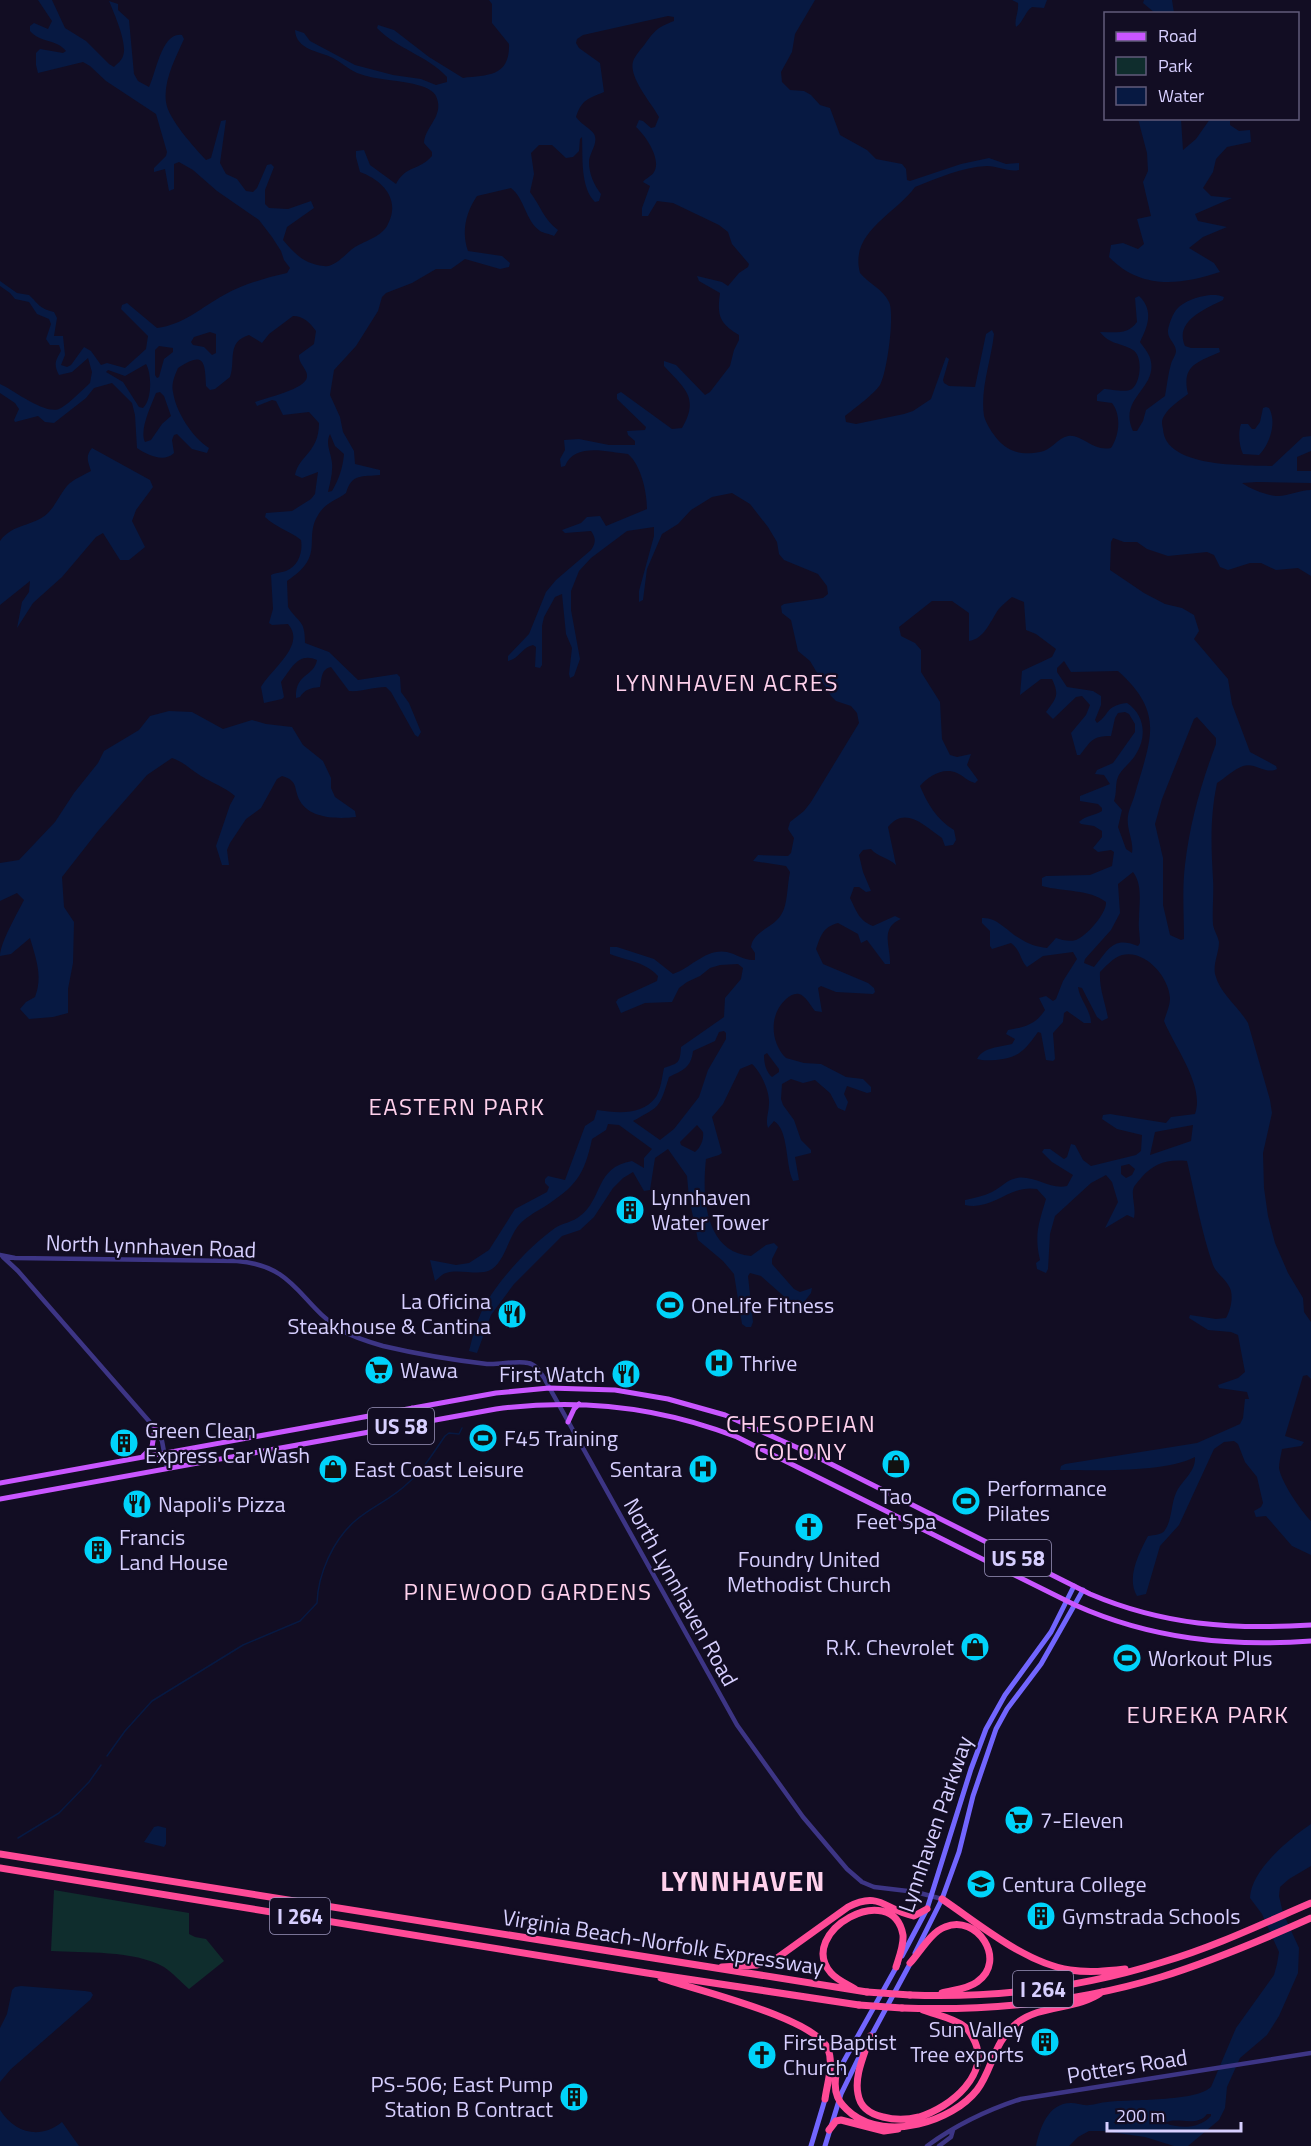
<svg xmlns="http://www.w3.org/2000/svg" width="1311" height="2146" viewBox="0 0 1311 2146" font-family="'Titillium Web',sans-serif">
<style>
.green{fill:#0f2d2d}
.water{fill:#071942;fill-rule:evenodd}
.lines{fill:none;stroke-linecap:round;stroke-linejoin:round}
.stream{stroke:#071942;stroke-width:1.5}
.tertiary{stroke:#3d3585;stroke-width:4.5}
.secondary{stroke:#7266ff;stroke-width:5}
.primary{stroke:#c956ff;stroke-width:5}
.motorway{stroke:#ff4a97;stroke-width:7}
.motorway-bridge{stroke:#ff4a97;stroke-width:7}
.labels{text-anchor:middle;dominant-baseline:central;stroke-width:4.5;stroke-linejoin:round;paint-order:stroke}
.shield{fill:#120d23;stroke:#9c95bd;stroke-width:1.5}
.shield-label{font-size:21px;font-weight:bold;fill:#d7cfff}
.poi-label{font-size:22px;fill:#d7cfff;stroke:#120d23;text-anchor:start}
.street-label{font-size:22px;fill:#d7cfff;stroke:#120d23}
.neighbourhood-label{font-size:24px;letter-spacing:1.5px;fill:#ffd1ec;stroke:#120d23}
.district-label{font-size:28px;font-weight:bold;letter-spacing:1.5px;fill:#ffd1ec;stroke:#120d23}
</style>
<rect width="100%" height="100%" fill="#120d23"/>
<path class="green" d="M54,1890l135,23v21l6,3 11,2 18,22 -35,28c-8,-7 -16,-16 -25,-22 -30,-17 -80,-14 -113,-16z"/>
<path class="water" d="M38,0h14l13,28 21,13 23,23 5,3c3,-3 8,-7 9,-11 5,-12 -9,-43 -14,-55l9,3v6l11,10 5,54 4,7 11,6c7,-14 13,-56 33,-52l2,4c-8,18 -21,42 -18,63 2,17 29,46 40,58l5,-2 10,-37 5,-1 -6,43 6,11 11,5 9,12 7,1 4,-4 10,-23 4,-1 3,3 -9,23v14l4,4 19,1 23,-8 3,7 -27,19 -4,13c12,14 21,24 41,26 11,2 22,-13 31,-19 10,-6 28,-11 33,-23 13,-25 -6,-44 -28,-52l-4,-15v-6l8,-1 6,15 26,19c10,-19 23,-13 36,-28v-4l-8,-9c1,-17 21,-27 12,-47 -2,-5 -11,-9 -15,-10 -21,-7 -44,-5 -64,-13 -9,-4 -16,-11 -24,-15 -14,-7 -37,-8 -38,-28l9,3 6,8 45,24 38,10 28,4 15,6 11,-3v-5c-19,-21 -50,-28 -70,-49l1,-3 16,5 35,27 34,21c25,-3 47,-1 46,-34l-17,-21v-19l-3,-4h326l-20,34 -3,18 -11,20 1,10 8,8 14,1 7,4 9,10 10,3 10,27 27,15 9,9 26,5 4,5 1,11 3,1 51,-17 28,-6 17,6 13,-1v7c-11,2 -21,-4 -32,-4 -25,1 -49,12 -72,21 -19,27 -66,45 -55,86 8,10 23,16 29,29 6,12 -2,71 -9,83 -5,8 -26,24 -35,31l1,6 10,2 48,-10 9,-3 18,-12 15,-42 3,2 -6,21 1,3 5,3 26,1 11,-53 6,-4 2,4c-3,27 -14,55 -10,82 2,8 9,18 14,24 12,13 25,15 42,12 11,-1 17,-14 28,-16 14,-2 25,16 43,12 8,-12 11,-32 1,-45l-15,-2v-6l7,-6c6,0 22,4 28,0 9,-7 11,-33 1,-39 -13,-8 -23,-5 -33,-18 15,0 28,3 37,-10l-2,-24 4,-2c15,14 9,30 1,46 4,6 10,12 11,20 5,27 -33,37 -18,69h4l6,-10 3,-11 19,-14c2,-11 3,-22 6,-32 1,-4 5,-9 5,-13 0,-8 -9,-12 -8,-21 1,-6 5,-17 9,-21 8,-10 35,-18 47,-12l-1,3c-18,9 -49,21 -38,46l6,2h28l1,4c-22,10 -39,13 -32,42 -8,6 -19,13 -24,22 -3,5 -2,8 -1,13 2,39 81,36 109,37l31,-29 8,-1v15l-14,6v14h14v12l-54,-1 -15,1c8,6 26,13 36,13 11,0 21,-6 33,-6v86l-13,-8 -22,2 -15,-7h-11l-22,7 -8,-3 -6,-12 -7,-3 -39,4 -21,-7 -10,-7h-13l-11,-4 -2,4 -1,28 34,23 21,11 17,4 12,7 5,16 -5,8 34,40 4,25 18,48 26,14 1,3c-11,6 -22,-7 -34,-3 -9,3 -18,12 -26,17 -7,34 -6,61 -4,96 1,15 -1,30 0,46 1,6 5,11 6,17 0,11 -6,21 -4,32 5,20 23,32 33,49l22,77 2,13 -9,40 1,35 4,28 7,27 13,30 15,25 1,14 7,10v57l-4,-4 -4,1 -18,60 19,6 -3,4 -19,3c-1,6 -3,13 -3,19 2,14 22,43 32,53v34l-19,-9 -26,-30 -10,1 -2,-6 7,-4 2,-4 -6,-26 -12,-15 -7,-18 -4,-3 -10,1 -10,7 -35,76 -19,21 -14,48 -9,2c-11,-18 2,-43 11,-60 6,-1 14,-1 17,-6 7,-10 6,-26 11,-37 5,-12 20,-21 19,-36 -31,16 -99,13 -135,13l1,-4 4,-2 132,-21 43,-19 3,-6 2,-19h4l-2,-7 -28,-4 -1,-3 20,-7 7,-6 -7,-37 -7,-3 -23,-2 -19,-12 1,-3 26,4 10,-1c4,-7 7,-18 5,-27 -3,-11 -14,-16 -18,-26 -12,-34 -18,-70 -26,-104 -20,-2 -33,2 -46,17 -3,4 -7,7 -8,12 -1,9 3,19 1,28l-7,-3 -20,12 -2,1 13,-26 -6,-20 -6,-7 -15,8 -36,33 -5,18 -2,35 -2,4 -9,-4 -1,-6 4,-3c-6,-26 -1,-37 6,-61l-9,-10c-27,-5 -43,22 -72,16v-5c9,-2 19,-4 27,-8 10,-5 14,-12 25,-14 17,-3 33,12 50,8l6,-11 -21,-13 -10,-10 2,-3h6l14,10 3,-2 4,-13 4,1 8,15 8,6 45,-11 5,-4 1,-16 -25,-6 -15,-10 1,-4 7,-1 56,9 5,-6 24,-3c10,-28 -20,-66 -31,-93 2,-7 6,-15 6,-23 -1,-21 -25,-49 -48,-43 -9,3 -16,11 -22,17 -1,16 5,30 8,46l-6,3 -5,-4 -15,-29 -4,-1c2,14 13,23 13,36h-7l-17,-12 -3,2 -1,9 -10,11 2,26 -2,2 -7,-1 -5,-27 -3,-1c-13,18 -19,26 -42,28 -7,0 -12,1 -19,-1 6,-12 23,-12 35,-15l3,-5 -9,-5 2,-4c17,-3 27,-5 37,-20l-6,-12 7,-2 7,5 3,-2 7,-18 14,-22 -4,-7 -30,4 -16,11c-8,-9 -5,-15 -16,-24l-19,6 -2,-3v-15l-8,-8v-5c15,-1 25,13 37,20 9,6 18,9 28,10l9,-10c6,2 13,4 20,2 11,-4 31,-27 30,-38 -17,-13 -42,-10 -64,-16v-8l4,-2 44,-1 22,-9 2,-14 -3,-2 -13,2 -5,-4 9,-11v-6l-8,-5 -13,-2 -2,-2c7,-7 16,-6 23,-11v-3l-4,-4 -18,-3v-5l30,-12 -6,-9 -9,-1 2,-4 16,-7 22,-31v-8l-6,-10 -4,-2 -7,1 -3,5 -4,18c-19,0 -20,5 -31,19h-3l-6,-22 15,-18 4,-10 -8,-9 -6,1 -23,22 -7,-7c10,-14 14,-16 6,-33h-11l-21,16 2,-24 30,-14 4,-8 -20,-15 -10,-4 -2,-28 -12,-5c-5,4 -10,8 -14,13 -8,12 -14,29 -29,31v-28l-17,-12h-20l-33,26 2,9 14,7 6,7v22l19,30 2,37 8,16 7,2 14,-3 -4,11 11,15 -3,3c-8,-2 -11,-7 -18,-10 -14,-6 -28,3 -37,13 7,17 17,34 34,44l2,10 -3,5 -8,1 -3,-8c-17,-12 -37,-33 -54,-11l8,38c-9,-8 -18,-8 -25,-16l-8,1 -4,5 4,17 8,19 -5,1 -7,-5h-5l-4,11c6,12 9,23 23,28l22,-10 6,3c-22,9 -10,29 -11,45h-5l-18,-24 -6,3 -3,-9 -20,-11c-15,4 -17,12 -22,26l7,15 45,19 6,5 1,4 -2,2 -37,-2 -15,-6 -3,2 4,24 -7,-1c-4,-5 -10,-16 -16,-17 -5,-1 -9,2 -13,5 -17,15 -16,43 0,59l18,5 17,1 25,13 17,2 8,8v5l-4,1 -20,-7 -3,8 4,8 -3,9 -7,-3 -8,-15 -15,-13 -12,3 -12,-4 -9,5 -1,15 2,6 11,15 7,20 10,10v3l-16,4 4,23 -6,1c-8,-17 -4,-51 -19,-60l-6,7c-3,-8 1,-16 1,-24 1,-12 -8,-32 -17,-40l-12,5 -17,35 -11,13 10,36 -3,2 -13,4c-4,36 -2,93 45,97l15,-11 8,-2 4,4 -6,12v5l22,25 6,3 12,-4 -1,5 -7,9 7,6v7l-7,-1 -43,-38 -11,-3 -2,3 5,46 -2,5h-5l-4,-3 -8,-50 -11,-13 -25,-21 -9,-42 -2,-22 -19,-27 -13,9 -5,32 -6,1 -11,-19 -10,6 -10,10 -19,29 -14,13 -18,6 -48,48 -23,31 -14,38 -8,-2c4,-15 7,-30 15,-44 14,-27 46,-61 71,-79 8,-5 18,-6 25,-12 23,-17 15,-49 52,-55l12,7v-10l8,-9 -33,-24 -11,-1 -2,6 -14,9c-8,37 -16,47 -48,68 -9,5 -19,11 -26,19 -10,13 -13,34 -26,43 -12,8 -32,-1 -46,4 -4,1 -7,5 -11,8l-5,-21 26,5 13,-2 20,-13 26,-41 32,-17 2,-5 -4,-4v-4l3,-3 17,4 20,-54 9,-6 3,-10c20,3 45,6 59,-13 5,-8 6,-20 8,-29 15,-5 16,-5 17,-21l43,-30 1,-19 16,-19 2,-11 -5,-4 -18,1 -10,3 -10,8 -13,6 -8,6 -7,14 -27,1 -24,10 -5,-11 2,-3 39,-18 1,-5c-14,-15 -31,-15 -48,-22v-7h7l37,12 19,15c18,-6 33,-26 54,-22 10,2 17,9 28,8v-7l-4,-6c2,-16 22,-19 30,-32 7,-10 6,-30 9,-43l-4,-6 -33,-5 5,-6 30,1 3,-3 3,-15 -6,-9 2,-7 14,-11 7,-9 48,-79 -2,-10 -6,-7 -15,-5 -5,-5 -21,-35 -12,-10 -7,-31 -9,-7 -1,-7 3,-2 39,-6 5,-4 -1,-8 -9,-12 -34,-14 -5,-6 -2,-12 -9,-15 -18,-23 -18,-11 -20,4 -21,13 -13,14 -16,10 -15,35 -4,31 -4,2v-11l15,-55v-9l-27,4 -36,27 -12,13 -8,20v19l9,49 -6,17 -4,2 -1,-4 3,-26 -6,-14 -4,-40 -7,3 -11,20 -2,9v39l-2,3 -5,-1 1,-20 -3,-2c-11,2 -14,14 -25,16v-5l21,-22 17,-42 10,-12 35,-30c5,-7 5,-12 0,-19l-26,2 -3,-3 19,-7 6,-6 13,-1 6,10 41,-17c0,-17 -6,-44 -19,-55 -21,-2 -53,-12 -63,12l-4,1 -1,-8 5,-9 -1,-10 15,-1 30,6h26v-4l-7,-6 -1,-4 18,-1 1,-3 -29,-28v-5l4,-2 51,37 10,-1c18,-31 2,-40 -18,-62v-5l12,4 29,30 5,-3 20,-26 4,-16 5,-10v-5c-20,-12 -22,-20 -19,-42l-21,-12 -2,-5 25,6 6,4 11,-13 9,-6 1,-3 -17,-20 -4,-12 -9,-7 -46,-22 -16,-2 -9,15h-6v-8l8,-22 -7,-4c3,-4 9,-6 11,-10 8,-13 -9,-37 -18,-45l3,-7 4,1 8,7 4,-1 4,-10c-8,-15 -33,-42 -25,-58 3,-6 8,-11 11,-15 10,-14 13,-17 29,-23v-4l-6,-1 -85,19 -6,4 -1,4 3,5 21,15 4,29c-16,7 -22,7 -28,25 5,7 15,12 18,17 5,9 -5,19 -5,28 0,12 5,23 12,32l-2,7 -4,1c-15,-15 -12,-45 -13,-65l-2,2 -1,12 -6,6 -7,1 -14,-13h-13l-8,8 3,21 -4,18c10,13 14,28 28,38l-4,6c-4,-2 -11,-3 -14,-5 -15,-11 -15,-32 -29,-43l-34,8c-11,16 -16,36 -9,55l34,5 8,7 -1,4 -9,2 -35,-10 -14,10h-15l-24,14 -26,10 -4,4 -4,14 -22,35 -22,24 -4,25 10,22 3,15 11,19 1,13 25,6v5c-18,2 -28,-2 -34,18 -9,7 -19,9 -26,19 -19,27 8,42 -33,69l1,26c11,17 17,12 17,36l24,9 29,28 39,-6 3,3 1,15 8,11 12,29 -3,5 -3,-2 -24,-43 -5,-5c-13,0 -24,5 -37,4l-18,-24c-10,2 -9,11 -11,20 -9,1 -15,2 -20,10l-4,1c-1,-25 18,-21 21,-38 -19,-8 -25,8 -36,22l3,15 -2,2 -18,4 -3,-16c9,-17 46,-42 27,-63l-16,1 -3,-2 4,-14 -2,-34c6,-3 10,-2 15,-4 13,-5 17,-20 15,-31 -11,-9 -26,-13 -36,-23l1,-4 26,-2 19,-12 4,-5 3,-22 -16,6 -7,-3c4,-20 24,-22 24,-52l-10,-11 -26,3 -7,-14 -4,-1 -15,6 -2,-4c11,-4 51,-13 52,-25 1,-8 -9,-13 -8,-22l15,-11 2,-13c-6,-8 -12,-15 -23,-15l-24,18 -7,9 -13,-8c-23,7 -13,26 -19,42l-15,12 -5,1 -4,-4c-1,-25 -2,-35 -28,-18 -3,7 -7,16 -5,24 3,20 19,45 36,56l-2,5 -15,-4 -15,-15 -3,1 -2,5 2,13c-10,10 -27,2 -37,-5l-2,-33 -3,-12 -20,-20 -18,5 -8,10 -32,25 -9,-1 -7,-6 -23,6 -1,-2 5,-11 -4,-6 -15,-10v-9c14,6 47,33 61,24 10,-6 20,-17 29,-25l2,-11 -4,-14 -16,14 -13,3c-6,-11 -3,-15 2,-24l-2,-6h-9l-4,-6 5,-15 -2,-5 -12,-5 -8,-12 -14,-3 -5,-6 -10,-7v-5l17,12 12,2c10,9 9,13 25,17l3,6 -3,18h9l2,19 -4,10 6,2 4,-2 13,-18 7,4 10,14 6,-2 18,5 21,-19 2,-13 -27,-27 1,-4 5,-2 30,25c26,-3 45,-21 67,-33 20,-11 41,-17 63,-22l3,-5 -6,-8 -3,-9 -9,-14 -13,-17 -42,-29 -24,-21 -14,-8 -5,2v25l-5,2 -4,-22 -11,3v-4l12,-12 1,-4 -11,-38 -50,-33 -16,-15 -7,-4 -45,11 -2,-8v-12l4,-4 23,4 3,-2c-9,-12 -26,-8 -36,-20v-5l4,-3 14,6 4,-8zM210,332l6,2v19l-4,2 -8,-8 -11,-2 -2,-3 3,-5zM159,346l14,2v4l-9,7 -5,18 -2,1 -2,-3v-25zM146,364c6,10 6,36 -3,44l-4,-1 -16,-25 -17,-10 2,-2 17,6zM160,392l4,4 7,20 -9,8 -11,16 -6,2c-6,-12 6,-36 11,-49zM330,434l5,12 9,8c-1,13 -5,25 -12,37l-4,1c2,-9 5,-19 4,-29 -1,-11 -7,-19 -2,-29zM1064,661l7,11 47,-1c48,43 32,69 17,123 -2,7 -6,15 -7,22 -2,13 6,25 4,37l-6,-4 -8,-22 4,-17 -8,-9c3,-8 1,-18 4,-24 3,-8 14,-15 18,-23 11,-17 9,-39 -9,-51 -23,3 -16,11 -30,20l-2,-3 6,-15v-9l-8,-5 -26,-4 -10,-15v-4zM1197,717l19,21v6c-15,40 -26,78 -31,121 -3,24 -1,50 -1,74l-3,1 -11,-5 -7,-30v-47l-8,-34 7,-25 32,-80zM1133,872c10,13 6,32 6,47 -1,8 1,16 1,24l-2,3c-25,-10 -29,3 -44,21l-10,-4 1,-4 26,-29 9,-17 -2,-29zM724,1031l2,2v6l-18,31 -9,27 -25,32 -14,11 -27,-19c27,-15 26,-12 36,-44 14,-7 22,-9 24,-26l22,-10 4,-9zM767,1053l12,16v3l-7,5c-6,-5 -8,-14 -8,-22zM697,1125l6,7c1,7 -2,15 -8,20l-14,-7 -1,-3zM1193,1125l-2,16 -41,14 5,-23zM1129,1164l6,5 -3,6 -6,3 -5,-4v-8z
M1012,0h35l-3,8 -12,-1c-8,6 -8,14 -16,20 -2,-8 3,-15 2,-24z
M1144,0h28l2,13h-19l-12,-10z
M1138,119h43l2,31 13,-11 14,-20h20v6l9,6 11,-1 1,12 -24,5 -11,12 -3,13 -10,16 8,8 21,2 -37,16 3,7 29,6 -24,10 -14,11 25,15 6,9c-40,13 -79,18 -111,-15l2,-12 12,-2 15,6 6,-5 -7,-25 14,-3 -8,-34 5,-11 -1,-18z
M1266,407l3,1c8,14 1,36 -10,47l-16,-1c-4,-8 -5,-22 -2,-30h7l4,5h3l5,-7 3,-14z
M92,448l58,32 3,7 -17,23 -4,11 13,26 -16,13h-9l-17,-27 -7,4 -34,40 -29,26 -16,25 5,-26 7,-10 1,-11 -30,24v-64c13,-18 33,-14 48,-28 9,-9 13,-22 22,-30 6,-5 14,-8 21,-12 -3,-9 -6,-15 1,-23z
M169,711l23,1 31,17 29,-9 14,4 26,3 11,18 20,16 8,17v10l4,9 20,14 1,6c-18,2 -46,2 -56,-16 -7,-13 -1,-20 -18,-25l-5,3 -16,29 -15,11 -16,24 -3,7 2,15h-7l-6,-19 14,-41 5,-9c-12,-10 -21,-12 -34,-20 -10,-6 -17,-14 -29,-18l-25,17 -49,56 -36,46 2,30 10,15 -1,41 -5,26v24l-15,4 -24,2 -9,-10 6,-7 9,-5c8,-21 1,-38 -5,-59l-19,16 -11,2c0,-13 17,-42 24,-56l-7,-7 -17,8v-38l19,-3 36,-38 19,-29 24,-30 6,-12 35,-21 11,-14z
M1311,1824v42l-22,13 -9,8 -1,9 4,17 16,35 -1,25 -19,43 -12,19 -27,23 -13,29 -2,21 -6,12 -31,26h-14l-29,-9 -42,-6h-14l-11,6 -9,9h-33c4,-18 12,-43 35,-43 6,0 12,3 18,2 6,0 12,-3 18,-3 23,-3 89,0 104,-15l25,-59 38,-53 3,-11 2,-12 -17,-38 -12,-16c1,-28 39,-59 61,-74zM1207,2114h4v2c-12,13 -31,13 -46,7 12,-7 32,5 42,-9z
M158,1826l8,2v16l-2,3 -20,-5 10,-15z
M21,1986l64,5 6,1 2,3 -3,5 -79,69 -11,13v-54l7,-14 5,-24 3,-3z
M0,2110c15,23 40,30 62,12l17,24h-79z"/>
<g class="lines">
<path class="stream" d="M107,1756l18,-25 27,-30 91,-56 57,-24 17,-18c1,-29 16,-63 38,-82 16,-14 37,-22 53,-38 15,-13 26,-31 37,-47l4,-3 10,1 3,-6
M18,1838l41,-25 30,-31 12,-17"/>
<path class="tertiary" d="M0,1255l15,3 222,3c59,5 62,42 104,69 12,7 28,12 42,16 34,8 70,14 104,18 13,1 30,-4 41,-1 8,1 12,9 16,15l193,347 66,92 44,52 15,13 12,5 42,5 26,7
M3,1257l15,14 137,157 7,13 5,27
M927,2146c29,-21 60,-36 94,-47l290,-46
M939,2146l12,-9 2,-7"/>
<path class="secondary" d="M915,1953l27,-54 17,-47 14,-56 23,-67 11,-20 34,-45 42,-74
M902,1956l25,-47 44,-140 15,-40 19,-34 46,-63 23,-46
M870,2038l41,-76
M835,2077l63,-113
M811,2146l15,-50
M825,2146l16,-52 21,-43"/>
<path class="primary" d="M412,1408l3,15
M568,1422l6,-13 5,-5
M143,1456l9,-9 3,-19
M0,1483l496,-90 53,-5 66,2 53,9 57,16 82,37 283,142c73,31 142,36 221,31
M0,1499l496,-90c82,-11 164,-2 241,28l338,168c76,34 154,42 236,36"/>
<path class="motorway" d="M0,1854l867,138
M0,1868l647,105 212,32
M942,1899c37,25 83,64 128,71 19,3 37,1 55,-1
M910,1963c10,-11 21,-31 35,-36 32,-14 63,34 32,55 -9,7 -24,8 -35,11
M722,1967l35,-2 20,-7 71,-51c32,-17 38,4 66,9l13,-7
M661,1978c34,12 154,40 167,71 6,15 -1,35 -3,50
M855,1989c-8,-5 -18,-9 -24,-16 -36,-41 62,-95 72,-38 1,10 -4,22 -7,32
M910,1995c85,3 171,-7 253,-33 51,-15 99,-38 148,-59
M902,2008c87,3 176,-6 259,-31 51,-16 101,-37 150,-59
M870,2036c-5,18 -16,39 -12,58 2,13 12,20 25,23 11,3 24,3 36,0 31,-9 74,-44 54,-79 -2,-4 -4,-8 -8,-11 -11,-9 -29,-12 -42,-17
M836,2075c-3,18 2,28 16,39 35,27 100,8 125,-24 16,-21 16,-48 40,-67 24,-19 61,-13 85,-31
M829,2130l7,-9 5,-1 43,11 14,-2"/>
<path class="motorway-bridge" d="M867,1992l43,3
M859,2005l43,3"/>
</g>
<defs>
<g id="building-disc" transform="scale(1.5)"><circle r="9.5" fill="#00d3fa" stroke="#120d23"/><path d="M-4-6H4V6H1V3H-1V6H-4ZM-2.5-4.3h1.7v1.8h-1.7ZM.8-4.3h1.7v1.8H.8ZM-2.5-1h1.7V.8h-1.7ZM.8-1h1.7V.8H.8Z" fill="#111"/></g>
<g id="stadium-disc" transform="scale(1.5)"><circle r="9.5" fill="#00d3fa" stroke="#120d23"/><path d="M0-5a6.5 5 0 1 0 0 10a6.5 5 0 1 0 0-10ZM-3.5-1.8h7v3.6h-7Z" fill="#111"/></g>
<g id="restaurant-disc" transform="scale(1.5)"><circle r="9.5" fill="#00d3fa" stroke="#120d23"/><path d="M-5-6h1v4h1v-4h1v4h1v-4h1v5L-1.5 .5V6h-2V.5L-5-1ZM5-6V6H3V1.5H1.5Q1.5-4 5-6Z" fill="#111"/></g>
<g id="hospital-disc" transform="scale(1.5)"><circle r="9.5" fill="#00d3fa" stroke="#120d23"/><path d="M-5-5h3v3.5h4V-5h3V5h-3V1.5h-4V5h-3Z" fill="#111"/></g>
<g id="supermarket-disc" transform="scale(1.5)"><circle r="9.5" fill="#00d3fa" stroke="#120d23"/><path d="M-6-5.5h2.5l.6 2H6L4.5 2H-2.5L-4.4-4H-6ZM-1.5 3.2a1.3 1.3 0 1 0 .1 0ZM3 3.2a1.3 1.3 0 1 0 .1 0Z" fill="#111"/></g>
<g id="shop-disc" transform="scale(1.5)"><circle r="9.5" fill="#00d3fa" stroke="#120d23"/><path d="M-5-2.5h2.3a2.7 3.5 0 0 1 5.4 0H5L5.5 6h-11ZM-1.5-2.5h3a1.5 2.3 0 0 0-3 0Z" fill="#111"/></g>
<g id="church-disc" transform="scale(1.5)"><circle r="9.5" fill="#00d3fa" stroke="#120d23"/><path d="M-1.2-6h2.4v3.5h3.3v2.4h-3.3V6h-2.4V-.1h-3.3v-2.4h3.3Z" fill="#111"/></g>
<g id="university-disc" transform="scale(1.5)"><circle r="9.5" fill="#00d3fa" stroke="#120d23"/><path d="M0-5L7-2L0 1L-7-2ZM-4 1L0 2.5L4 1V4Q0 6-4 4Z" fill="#111"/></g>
</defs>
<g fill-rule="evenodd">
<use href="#building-disc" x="630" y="1210"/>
<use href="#stadium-disc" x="670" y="1305"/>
<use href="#restaurant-disc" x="512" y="1314"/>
<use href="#hospital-disc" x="719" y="1363"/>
<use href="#supermarket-disc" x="379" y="1370"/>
<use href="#restaurant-disc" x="626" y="1374"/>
<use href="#stadium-disc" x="483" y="1438"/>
<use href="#building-disc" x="124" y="1443"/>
<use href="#shop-disc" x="896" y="1464"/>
<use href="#shop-disc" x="333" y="1469"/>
<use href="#hospital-disc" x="703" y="1469"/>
<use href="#stadium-disc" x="966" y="1501"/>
<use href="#restaurant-disc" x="137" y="1504"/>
<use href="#church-disc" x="809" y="1527"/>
<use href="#building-disc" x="98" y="1550"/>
<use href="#shop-disc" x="975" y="1647"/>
<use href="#stadium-disc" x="1127" y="1658"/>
<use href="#supermarket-disc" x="1019" y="1820"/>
<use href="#university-disc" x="981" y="1884"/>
<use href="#building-disc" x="1041" y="1916"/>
<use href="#building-disc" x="1045" y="2042"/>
<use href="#church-disc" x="762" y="2055"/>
<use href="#building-disc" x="574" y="2097"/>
</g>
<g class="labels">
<g class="shield">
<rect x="368" y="1408" width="66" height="36" rx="4.5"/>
<rect x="985" y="1540" width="66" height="36" rx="4.5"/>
<rect x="270" y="1898" width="60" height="36" rx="4.5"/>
<rect x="1013" y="1971" width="60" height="36" rx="4.5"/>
</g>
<g class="shield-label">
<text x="401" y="1426">US 58</text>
<text x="1018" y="1558">US 58</text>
<text x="300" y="1916">I 264</text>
<text x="1043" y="1989">I 264</text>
</g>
<g class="poi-label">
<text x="651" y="1197">Lynnhaven<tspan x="651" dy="25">Water Tower</tspan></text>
<text x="491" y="1301" text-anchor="end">La Oficina<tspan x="491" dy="25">Steakhouse &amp; Cantina</tspan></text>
<text x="691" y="1305">OneLife Fitness</text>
<text x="740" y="1363">Thrive</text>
<text x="400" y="1370">Wawa</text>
<text x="605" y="1374" text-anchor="end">First Watch</text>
<text x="145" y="1430">Green Clean<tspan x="145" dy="25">Express Car Wash</tspan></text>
<text x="504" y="1438">F45 Training</text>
<text x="354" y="1469">East Coast Leisure</text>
<text x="682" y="1469" text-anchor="end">Sentara</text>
<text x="987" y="1488">Performance<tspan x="987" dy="25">Pilates</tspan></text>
<text x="896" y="1496" text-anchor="middle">Tao<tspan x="896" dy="25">Feet Spa</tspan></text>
<text x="158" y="1504">Napoli's Pizza</text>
<text x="119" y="1537">Francis<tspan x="119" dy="25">Land House</tspan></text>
<text x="809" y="1559" text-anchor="middle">Foundry United<tspan x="809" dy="25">Methodist Church</tspan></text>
<text x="954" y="1647" text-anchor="end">R.K. Chevrolet</text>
<text x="1148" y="1658">Workout Plus</text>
<text x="1040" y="1820">7-Eleven</text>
<text x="1002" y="1884">Centura College</text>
<text x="1062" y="1916">Gymstrada Schools</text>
<text x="1024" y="2029" text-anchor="end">Sun Valley<tspan x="1024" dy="25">Tree exports</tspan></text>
<text x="783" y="2042">First Baptist<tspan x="783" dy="25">Church</tspan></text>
<text x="553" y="2084" text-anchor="end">PS-506; East Pump<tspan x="553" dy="25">Station B Contract</tspan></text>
</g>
<g class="street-label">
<text transform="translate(151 1246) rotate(2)">North Lynnhaven Road</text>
<text transform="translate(681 1592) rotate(61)">North Lynnhaven Road</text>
<text transform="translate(935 1824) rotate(-71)">Lynnhaven Parkway</text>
<text transform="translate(663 1942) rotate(9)">Virginia Beach-Norfolk Expressway</text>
<text transform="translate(1127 2066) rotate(-9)">Potters Road</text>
</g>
<g class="neighbourhood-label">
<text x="727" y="682">LYNNHAVEN ACRES</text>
<text x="457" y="1106">EASTERN PARK</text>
<text x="801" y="1423">CHESOPEIAN<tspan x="801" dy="28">COLONY</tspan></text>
<text x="528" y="1591">PINEWOOD GARDENS</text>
<text x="1208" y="1714">EUREKA PARK</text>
</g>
<g class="district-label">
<text x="743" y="1880">LYNNHAVEN</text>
</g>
</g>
<rect x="1104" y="12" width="195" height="108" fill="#120d23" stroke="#615b7b" stroke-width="1.5"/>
<rect x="1116" y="32" width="30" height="9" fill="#c956ff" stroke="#615b7b" stroke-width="1.5"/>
<text x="1158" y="42" font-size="18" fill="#d7cfff">Road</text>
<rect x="1116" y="57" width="30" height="18" fill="#0f2d2d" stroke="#615b7b" stroke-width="1.5"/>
<text x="1158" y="72" font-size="18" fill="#d7cfff">Park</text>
<rect x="1116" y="87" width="30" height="18" fill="#071942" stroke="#615b7b" stroke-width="1.5"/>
<text x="1158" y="102" font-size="18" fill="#d7cfff">Water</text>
<path d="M1107 2122v9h134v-9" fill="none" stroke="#d7cfff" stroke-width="3"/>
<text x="1116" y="2122" font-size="18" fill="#d7cfff" stroke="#120d23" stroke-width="4.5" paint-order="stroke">200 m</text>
</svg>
